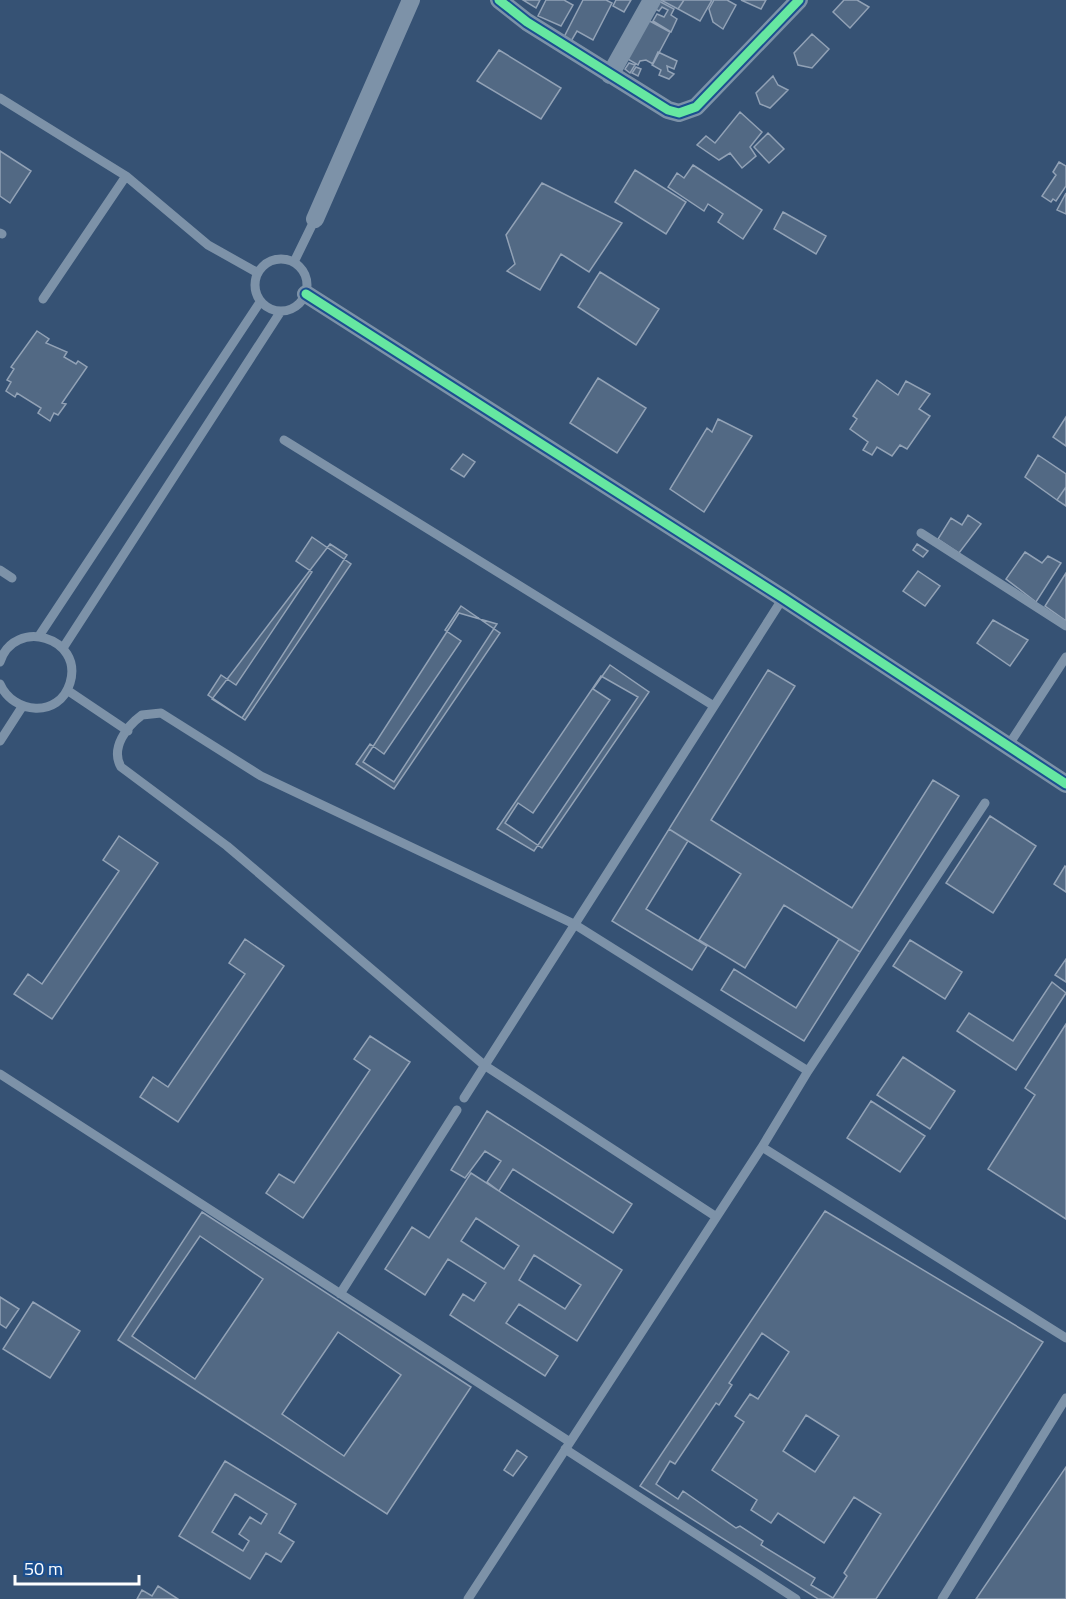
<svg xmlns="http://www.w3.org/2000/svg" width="1066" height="1599" viewBox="0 0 1066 1599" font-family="'Titillium Web',sans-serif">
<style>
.building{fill:#526984;stroke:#92a2b6;stroke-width:1.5;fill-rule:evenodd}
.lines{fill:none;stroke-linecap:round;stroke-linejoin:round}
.lane{stroke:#7d92a8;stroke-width:9}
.street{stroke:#7d92a8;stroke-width:18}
.cycleway-casing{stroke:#1b4f8f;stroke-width:13}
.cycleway{stroke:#66e7a1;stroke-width:9}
</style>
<rect width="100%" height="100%" fill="#365274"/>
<path class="building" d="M523,0h17l-4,8z
M546,0h18l9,5 -12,21 -23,-10z
M583,0h23l6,3 -19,37 -16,-9 -7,12 -7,-4z
M616,0h15l-7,12 -11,-6z
M657,0l17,9 -3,6 6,4 -6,13 -18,-11 4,-7 7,3 4,-7 -6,-3 -3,4 -6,-3z
M661,0h23l-6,9z
M684,0h28l-12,21 -22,-12z
M714,0h13l9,5 -13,24 -10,-7 -4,-13z
M741,0h25l-5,9z
M844,0h13l12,7 -19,21 -17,-16z
M646,19l24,13 -17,32 -7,-4 -6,1 -2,4 -12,-7z
M812,34l17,15 -17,19 -14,-3 -4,-12z
M499,50l62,38 -20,31 -64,-38z
M658,52l19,9 -3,8 -7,-3 1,5 6,3 -5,5 -10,-4 2,-5 -9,-5z
M629,63l6,2 -5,8 -5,-4z
M636,67l5,2 -3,7 -6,-3z
M773,76l5,9 10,5 -18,18 -10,-4 -4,-11z
M740,112l22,20 -12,15 6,9 -14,12 -12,-15 -11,7 -22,-15 9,-9 9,7z
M768,133l16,16 -15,14 -15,-16z
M0,151l31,20 -21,32 -10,-7z
M1059,162l7,4v20l-10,15 -3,-2 -2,3 -9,-6 14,-21 -3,-3z
M693,165l69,45 -19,29 -25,-17 5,-8 -15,-10 -4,7 -36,-24 9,-14 7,5z
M635,170l51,32 -20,32 -51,-32z
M542,183l80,40 -33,49 -28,-18 -21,36 -33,-19 8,-7 -9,-29z
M1066,193v21l-9,-4z
M783,212l43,24 -10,18 -42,-25z
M600,272l59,37 -23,36 -58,-38z
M37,331l12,8 -3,4 21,9 -3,5 12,7 2,-3 9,6 -25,36 4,1 -8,11 -4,-2 -4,8 -12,-8 3,-5 -24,-15 -2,4 -9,-6 5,-9 -4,-2 7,-11 -3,-2z
M598,378l48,30 -29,45 -47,-30z
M877,380l21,15 8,-14 24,13 -11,15 11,7 -23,33 -7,-4 -8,11 -15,-9 -5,8 -9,-5 5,-8 -18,-13 7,-10 -4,-3z
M1066,417v29l-13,-9z
M718,419l34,17 -48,76 -34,-23 37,-61 5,4z
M463,454l12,8 -11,15 -13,-8z
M1038,455l28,19v13l-9,13 -32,-23z
M1066,487v19l-9,-6z
M968,515l13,9 -22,29 -21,-14 13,-21 11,7z
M312,537l39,27 -106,156 -37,-25 13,-20 15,10 76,-113 -16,-11z
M330,544l17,11 -105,163 -30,-19z
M917,544l11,7 -5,6 -10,-7z
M1025,552l17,11 6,-7 13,7 -25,39 -30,-23z
M918,571l22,15 -15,20 -22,-15z
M1066,573v48l-21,-15z
M461,606l39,27 -106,156 -38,-25 14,-20 14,10 77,-113 -16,-11z
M459,613l38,11 -103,158 -31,-20z
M993,620l35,20 -18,26 -33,-23z
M610,665l39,27 -107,156 -37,-25 13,-20 15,10 77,-113 -17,-11z
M768,670l27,16 -84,134 141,88 81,-128 26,16 -99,156 -76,-47 -39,63 -46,-28 42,-66 -72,-45z
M601,676l37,21 -104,154 -37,-22z
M990,816l46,30 -43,67 -47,-30z
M669,829l19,12 -42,68 61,37 -15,24 -80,-49z
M119,836l39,27 -106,156 -38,-25 14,-20 14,10 77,-113 -16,-11z
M1065,866l1,1v25l-12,-8z
M245,939l39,27 -106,156 -38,-25 13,-20 15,10 77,-113 -16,-11z
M839,939l21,13 -56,89 -83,-51 13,-21 62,39z
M910,940l52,32 -17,27 -52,-33z
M1066,959v23l-11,-7z
M1052,982l14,11 -50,77 -59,-39 12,-18 44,28z
M1066,1024v195l-78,-50 47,-74 -10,-7z
M370,1036l40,26 -107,156 -37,-25 13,-19 15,9 76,-113 -16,-11z
M903,1057l52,34 -25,38 -53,-34z
M871,1101l54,35 -25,36 -53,-34z
M487,1111l145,93 -19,29 -100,-64 -14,22 -12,-9 14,-21 -16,-10 -20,27 -14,-8z
M471,1173l151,97 -45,71 -58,-37 -13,19 52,33 -13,20 -95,-61 13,-21 11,7 12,-18 -38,-24 -23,36 -40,-26 27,-42 17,11zM476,1218l43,28 -15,23 -43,-28zM534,1255l47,30 -16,24 -46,-29z
M825,1211l218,131 -167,257h-58l-178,-113zM762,1333l27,19 -31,47 -8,-5 -15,22 9,6 -32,48 45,30 -6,10 20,13 7,-10 46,30 30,-46 27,17 -37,59 3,3 -14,22 -22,-13 4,-7 -54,-33 2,-4 -23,-15 -4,2 -53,-37 -5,8 -22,-15 14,-23 5,3 41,-61 3,2 13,-20 -3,-2zM806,1415l33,21 -24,36 -32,-21z
M202,1212l269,175 -84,127 -269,-174zM200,1236l63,43 -68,100 -63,-43zM338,1332l63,43 -57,81 -62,-42z
M0,1297l19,12 -13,19 -6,-4z
M33,1302l47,29 -30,47 -47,-29z
M517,1450l10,7 -14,19 -9,-6z
M225,1461l71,43 -17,29 15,9 -13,20 -15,-9 -16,26 -71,-43zM235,1494l32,20 -6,10 -11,-7 -11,17 10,7 -6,10 -31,-19z
M1066,1467v132h-90z
M158,1586l20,13h-41l5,-9 10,6z"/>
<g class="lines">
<path class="lane" d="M0,98l126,78 82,69 50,28
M0,233l2,1
M255 285a26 26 0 1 1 52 0a26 26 0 1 1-52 0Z
M294,262l21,-43
M43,299l83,-123
M284,440l430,266
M921,533l145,93
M0,570l12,8
M39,636l221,-334
M63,648l218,-337
M0,662c14,-45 84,-25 70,21 -11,36 -57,31 -70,1
M67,690l61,41
M0,741l22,-34
M1008,746l58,-89
M0,1074l570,368
M464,1098l319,-500
M762,1147l304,191
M715,1216l-231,-151 -257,-219 -106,-79c-11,-19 6,-41 21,-52l19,-2 100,63 313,148 234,147
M340,1294l117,-184
M565,1449l231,150
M468,1599l294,-452 46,-76 177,-268
M942,1599l124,-201"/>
<path class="street" d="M499,0l28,22 141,88 11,3 17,-6 103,-107
M610,75l42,-75
M315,219l96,-219
M306,294l477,304 283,186"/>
<g class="cycleway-casing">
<path id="cycleway" d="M499,0l28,22 141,88 11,3 17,-6 103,-107
M306,294l477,304 283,186"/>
</g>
<use href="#cycleway" class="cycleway"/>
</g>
<path d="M15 1575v9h124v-9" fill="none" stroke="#ffffff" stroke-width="3"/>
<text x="24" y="1575" font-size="18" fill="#ffffff" stroke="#1b4f8f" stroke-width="4.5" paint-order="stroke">50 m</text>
</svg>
